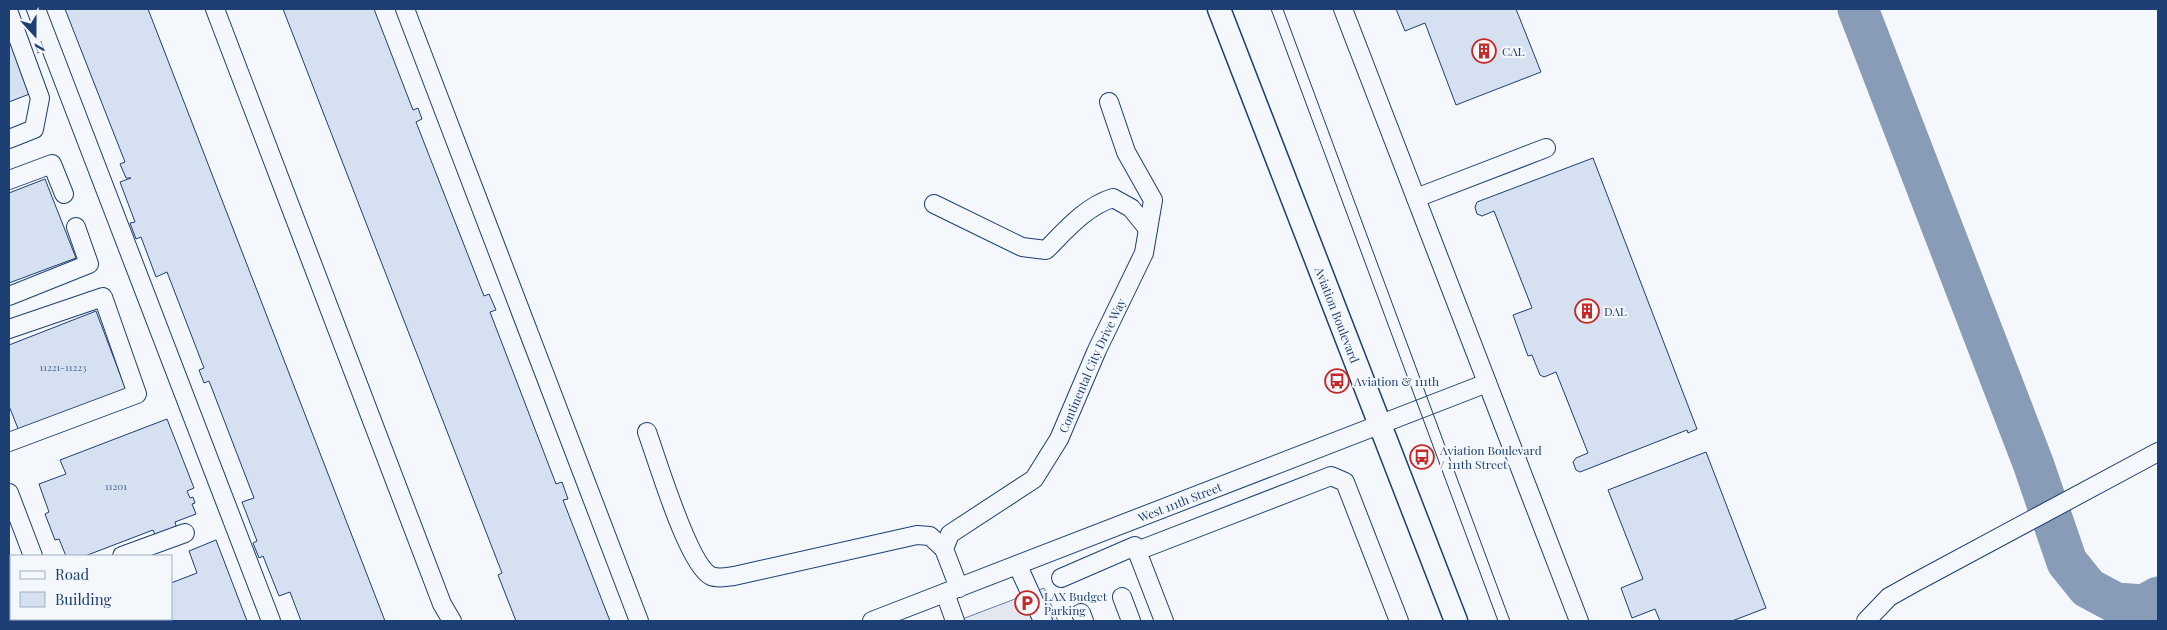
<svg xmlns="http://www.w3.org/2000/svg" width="2167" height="630" viewBox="0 0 2167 630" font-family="'Playfair Display',serif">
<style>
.parking{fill:#e3e8f0;stroke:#687fa3}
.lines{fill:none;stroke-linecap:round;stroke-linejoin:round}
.taxiway{stroke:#889bb7;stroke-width:41}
.building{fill:#d5e0f0;stroke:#1d3f73}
.minor-casing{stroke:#1d3f73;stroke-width:20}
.major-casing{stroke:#1d3f73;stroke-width:25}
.minor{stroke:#f4f7fb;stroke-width:18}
.major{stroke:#f4f7fb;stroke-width:22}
.tram{stroke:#1d3f73;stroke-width:1}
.labels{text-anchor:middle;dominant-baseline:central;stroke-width:4;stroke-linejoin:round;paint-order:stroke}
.number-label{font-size:10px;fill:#4b6792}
.poi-label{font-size:12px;fill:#1d3f73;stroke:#f4f7fb;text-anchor:start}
.street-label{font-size:12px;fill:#1d3f73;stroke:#f4f7fb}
</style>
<rect width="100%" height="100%" fill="#f4f7fb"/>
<path class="parking" d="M1044,588l14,33h-101z"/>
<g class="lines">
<path class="taxiway" d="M1858,9l175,454 34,99 21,26 28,15 28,2 14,-8"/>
</g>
<path class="building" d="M65,9h83l237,612h-84l-11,-29 -11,4 -16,-40 -4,2 -6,-15 4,-2 -15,-39 12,-4 -45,-117 -5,2 -5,-13 5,-2 -37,-96 -11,5 -15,-40 -5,2 -6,-16 5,-1 -15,-40 11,-4h-5l-6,-14 5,-2z
M283,9h91l39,101 5,-2 4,11 -6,3 68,174 5,-2 7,16 -6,2 66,172 6,-2 6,17 -5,1 47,121h-94l-18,-46 4,-2z
M1396,9h120l25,63 -85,33 -31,-82 -20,8z
M9,34l23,59 -23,9z
M1593,158l104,271 -9,4 -1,-3 -107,42 -4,-2 -3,-8 3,-4 12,-5 -32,-81 -12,5 -4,-2 -8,-20 -4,1 -15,-41 19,-7 -38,-97 -12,5 -5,-2 -2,-7 2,-5z
M45,179l31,79 -67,25v-90z
M96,311l30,79 -107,41 -10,-25v-61z
M167,419l27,69 -7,3 3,7 3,-1 2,6 -3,1 4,10 -21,8 2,7 -21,8 -3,-7 -68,26h-19l-7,-17 -4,1 -10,-26 4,-2 -10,-28 27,-10 -6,-14z
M1706,452l60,156 -34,13h-72l-5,-12 -23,9 -11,-30 22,-9 -35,-89z
M216,540l31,81h-156l-1,-2h81v-36l26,-10 -8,-22z"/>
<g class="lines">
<g class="minor-casing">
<g id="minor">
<path d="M36,9l235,612"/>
<path d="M215,9l227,595 10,17"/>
<path d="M405,9l234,612"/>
<path d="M1343,9l236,612"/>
<path d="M9,13l31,85 -6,31 -25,10"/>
<path d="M9,180l43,-16 12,30"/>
<path d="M1416,198l130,-50"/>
<path d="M934,204l88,43 24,3c19,-19 40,-44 67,-52l18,10 17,21"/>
<path d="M9,296l80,-32 -13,-37"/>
<path d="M9,329l94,-32 34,97 -128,48"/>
<path d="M647,432c10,27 41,133 64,144 7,3 16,1 23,0l183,-41 13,1 14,13"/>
<path d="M9,493l24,63"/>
<path d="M122,556l63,-23"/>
<path d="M1018,566l25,55"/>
<path d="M1061,578l74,-32"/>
<path id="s1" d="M959,588l-15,-39 6,-15 84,-55 25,-40 38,-89 47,-97 9,-53 -27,-48 -17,-50"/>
<path d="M945,593l10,28"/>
<path d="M1122,597l9,24"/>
<path d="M1081,613l3,8"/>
<path d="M56,619l1,2"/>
<path d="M19,621l6,-2"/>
<path id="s2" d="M872,621l615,-238"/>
<path d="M1164,621l-27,-70 194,-75 14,6 54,139"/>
<path d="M1866,621l23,-24 25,-14 244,-131"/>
</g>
</g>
<g class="major-casing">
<g id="major">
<path id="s3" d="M1219,9l237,612"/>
</g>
</g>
<use href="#minor" class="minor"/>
<use href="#major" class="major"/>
<path class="tram" d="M1271,9l227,612
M1283,9l227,612"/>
</g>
<defs>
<g id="building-ring" transform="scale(1.25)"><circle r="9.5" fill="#f4f7fb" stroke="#c62828" stroke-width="1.5"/><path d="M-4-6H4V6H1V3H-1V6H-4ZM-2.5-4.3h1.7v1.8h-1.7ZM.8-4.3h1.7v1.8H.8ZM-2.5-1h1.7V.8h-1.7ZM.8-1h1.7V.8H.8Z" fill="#c62828"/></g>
<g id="bus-ring" transform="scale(1.25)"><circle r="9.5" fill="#f4f7fb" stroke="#c62828" stroke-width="1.5"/><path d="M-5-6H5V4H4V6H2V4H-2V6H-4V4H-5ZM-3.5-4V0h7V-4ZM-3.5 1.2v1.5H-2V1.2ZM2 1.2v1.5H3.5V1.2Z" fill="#c62828"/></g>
<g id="parking-ring" transform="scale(1.25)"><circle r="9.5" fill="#f4f7fb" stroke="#c62828" stroke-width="1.5"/><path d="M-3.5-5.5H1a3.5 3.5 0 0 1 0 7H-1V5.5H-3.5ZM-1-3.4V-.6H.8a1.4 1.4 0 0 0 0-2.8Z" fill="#c62828"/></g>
</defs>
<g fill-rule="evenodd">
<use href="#building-ring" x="1484" y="51"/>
<use href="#building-ring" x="1587" y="311"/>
<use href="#bus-ring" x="1337" y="381"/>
<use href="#bus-ring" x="1422" y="457"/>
<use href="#parking-ring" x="1027" y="603"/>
</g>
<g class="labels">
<g class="number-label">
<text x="63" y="367">11221-11223</text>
<text x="116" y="486">11201</text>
</g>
<g class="poi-label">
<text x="1502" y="51">CAL</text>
<text x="1604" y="311">DAL</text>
<text x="1354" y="381">Aviation &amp; 111th</text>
<text x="1440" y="450">Aviation Boulevard<tspan x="1440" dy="14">/ 111th Street</tspan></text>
<text x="1044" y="596">LAX Budget<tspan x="1044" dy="14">Parking</tspan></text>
</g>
<g class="street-label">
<text stroke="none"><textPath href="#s3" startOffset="328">Aviation Boulevard</textPath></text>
<text stroke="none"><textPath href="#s1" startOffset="286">Continental City Drive Way</textPath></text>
<text stroke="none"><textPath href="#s2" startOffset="330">West 111th Street</textPath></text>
</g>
</g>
<rect width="2167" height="630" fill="none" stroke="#1d3f73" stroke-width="20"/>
<rect x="10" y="555" width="162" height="65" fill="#f4f7fb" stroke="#9eadc5"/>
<rect x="20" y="571" width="25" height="8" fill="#f4f7fb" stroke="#9eadc5"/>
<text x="55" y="580" font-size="15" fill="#1d3f73">Road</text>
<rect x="20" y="592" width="25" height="15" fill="#d5e0f0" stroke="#9eadc5"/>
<text x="55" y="605" font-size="15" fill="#1d3f73">Building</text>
<g transform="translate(35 35) rotate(159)" stroke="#f4f7fb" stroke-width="4" paint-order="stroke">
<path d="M0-4L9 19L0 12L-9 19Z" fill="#1d3f73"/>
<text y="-8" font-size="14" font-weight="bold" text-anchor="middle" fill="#1d3f73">N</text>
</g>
</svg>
